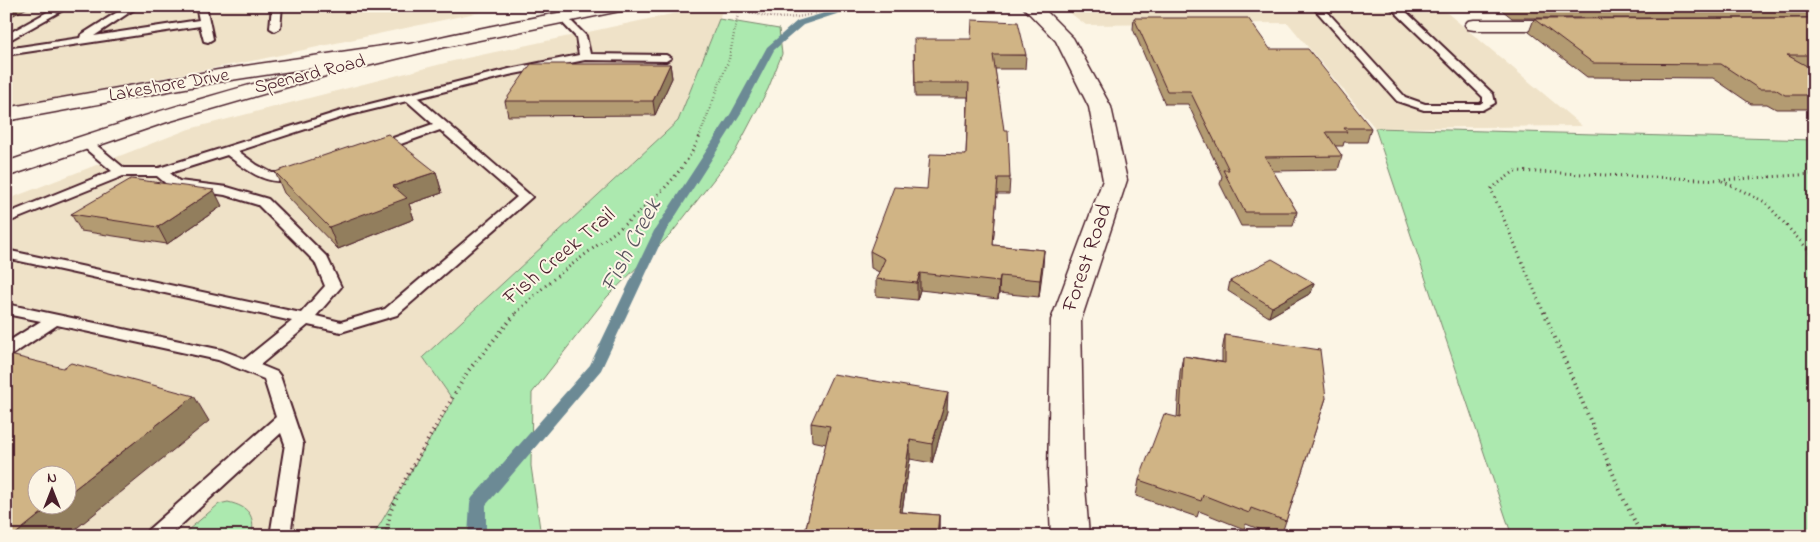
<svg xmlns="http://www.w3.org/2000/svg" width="1820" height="542" viewBox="0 0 1820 542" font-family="'Indie Flower',sans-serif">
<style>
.built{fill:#efe2c8;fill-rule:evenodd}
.green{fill:#ace9af;stroke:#7b846d}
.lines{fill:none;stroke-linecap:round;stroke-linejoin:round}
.stream{fill:#6c8a95;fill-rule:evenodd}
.service-casing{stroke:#4a1f2b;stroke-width:4}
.minor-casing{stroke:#4a1f2b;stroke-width:3}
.secondary-casing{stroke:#4a1f2b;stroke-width:3}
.path-far2{stroke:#4a1f2b;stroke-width:2.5;stroke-dasharray:0.5 2.5;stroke-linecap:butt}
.path-far1{stroke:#4a1f2b;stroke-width:3;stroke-dasharray:1 4;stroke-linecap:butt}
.path{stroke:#4a1f2b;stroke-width:4;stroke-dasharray:1 4.5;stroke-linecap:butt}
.service{fill:#fcf5e5;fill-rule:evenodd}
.minor{fill:#fcf5e5;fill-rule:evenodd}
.secondary{fill:#fcf5e5;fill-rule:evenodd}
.wall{fill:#b39b72;stroke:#4a1f2b}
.shaded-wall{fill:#927e5d;stroke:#4a1f2b}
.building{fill:#d0b485;stroke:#4a1f2b}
.labels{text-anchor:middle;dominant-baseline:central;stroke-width:4;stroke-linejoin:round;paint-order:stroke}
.far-street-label{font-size:19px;fill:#4a1f2b;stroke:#fcf5e5}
.street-label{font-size:22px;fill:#4a1f2b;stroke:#fcf5e5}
.water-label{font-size:24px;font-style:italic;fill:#5b5560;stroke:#fcf5e5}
</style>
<rect width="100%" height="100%" fill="#fcf5e5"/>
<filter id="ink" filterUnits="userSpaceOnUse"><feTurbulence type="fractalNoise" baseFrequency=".02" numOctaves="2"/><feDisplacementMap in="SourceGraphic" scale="10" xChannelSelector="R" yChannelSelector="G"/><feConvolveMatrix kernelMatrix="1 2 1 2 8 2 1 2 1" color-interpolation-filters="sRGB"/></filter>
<g filter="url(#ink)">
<path class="built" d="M6,6h502l-251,54 -251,47z
M709,6l14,3 -45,112 -255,236 30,43 -80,136h-367v-336l183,-71 264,-68zM38,474h30v30h-30z
M1061,6h378l143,120 -207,2 -87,-105 -202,2z"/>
<path class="green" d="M719,19l60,10 3,25 -14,35 -33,63 -64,82 -64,63 -75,96 -1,73 10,70h-168l80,-136 -30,-43 255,-236z
M1375,128l439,12v396h-302z
M228,502c21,5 27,13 24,34l-65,-1 1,-5 31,-26z"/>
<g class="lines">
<path class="stream" d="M848,6h13l-58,19 -29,25 -33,63 -75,118 -65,139 -115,135v31h-18l2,-33 2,-5 118,-133 64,-134 77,-118 36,-66 30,-26z"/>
<g class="service-casing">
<path id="service" d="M58,6h12l-64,36v-7z
M127,6h12l-45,30 105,-16 -3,-14h10l7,33 -5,3 -4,-1 -4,-15 -194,29v-6l74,-11 1,-3z
M272,6h10l-2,22 -5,3 -5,-3z
M565,6h11l8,9 -5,3 -3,-1z
M1312,6h10l83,91 20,7h55l3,-2v-5l-94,-91h11l93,88 2,9 -13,7h-58l-27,-9z
M563,15l3,1 20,20 4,18 76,1 5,3 -5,3 -81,-1 -76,15 -91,23 114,99 -135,118 -56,17 -33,-7 -48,40 17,7 3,4 23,68 -13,92h-20l15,-92 -4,-11 -112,103h-24l3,-6 128,-113 -12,-38 -46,-19 -161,-35 -45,30 -6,1v-13l35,-22 -35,-7v-10l216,46 23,9 47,-38 -286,-63v-8l295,63 24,-27 -10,-24 -57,-57 -33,-10 -55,-8 -13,-11h-34l-117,47v-9l106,-43 -31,-26 -2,-3 2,-3h8l35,29h35l179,-56 171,-43 70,-14 -3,-18 -18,-19zM407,101l26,23 -60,21 -2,3 2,3h8l59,-21 77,67 -132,112 -44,13 -25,-6 25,-29 -14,-30 -59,-58 -41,-12 -48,-6 -9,-8 57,-18c25,19 41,32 74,24l2,-3 -2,-3h-29l-15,-8 -19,-14 108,-35z"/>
</g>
<g class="minor-casing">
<path id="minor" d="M1022,6h19l32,32 38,69 16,73 -46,140 3,154 5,62h-38l-3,-62 3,-154 52,-140 -14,-73 -33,-66z
M1474,20h96l6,1 3,4 -3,4 -6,1h-96l-6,-1 -3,-4 3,-4z
M403,43l7,2 3,4 -3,4 -192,29 -212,39v-13l212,-38z"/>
</g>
<g class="secondary-casing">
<path id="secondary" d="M593,6h36l-3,4 -6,1 -175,36 -123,30 -155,45 -161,55v-15c144,-51 290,-93 439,-126 49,-11 99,-20 148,-30z"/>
</g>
<path class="path-far2" d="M730,6c38,13 65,18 103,0
M699,137l30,-78 10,-50"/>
<path class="path-far1" d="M1722,181l43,21 49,54
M516,313c9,-8 18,-18 28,-26 52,-45 128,-86 156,-151
M1544,313l-53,-124 24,-18 206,9 93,-6"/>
<path class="path" d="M1544,312l81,190 17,34
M386,536l4,-24 16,-34 62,-107 49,-59"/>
<use href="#service" class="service"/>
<use href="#minor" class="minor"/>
<use href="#secondary" class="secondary"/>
</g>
<path class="wall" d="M1497,6h317v12h-302z
M1134,18l136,31 101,79 -4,14h-23l-1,4h-8l7,10 -4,14 -65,1 24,41 -4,14h-52l-21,-42 2,-8 -34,-72h-23l-32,-75z
M1814,18v51h-3l3,1v39h-38l-9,-5h-16l-38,-26 -126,-1 -58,-45 5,-13z
M914,53l112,2 -1,14h-30l15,109 -1,16h-12l-4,51 51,5 -5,47 -40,-4 -1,6 -78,-9 -3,10 -41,-4v-17l3,-7 -8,-4 -1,-17 57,-62 39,-34 2,-58h-53z
M670,64l2,14 -17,37 -147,1 -3,-15z
M275,172h161l6,21 -33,11 5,15 -76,30 -54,-56z
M222,206l-55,38 -86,-13 -10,-17z
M1230,281l84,2 -3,10 -42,24 -41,-26z
M1225,335l101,63 -45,138h-5l-30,-12 -2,5 -45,-18 -2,6 -61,-21 3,-16 38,-62 3,-46 3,-16 39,6v-11z
M947,411l-15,52 -22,-4 -8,53 37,3v21h-135l22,-92 -14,-3 -1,-18z"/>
<path class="shaded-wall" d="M6,6h25l-25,13z
M670,64l2,14 -17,37 -2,-14z
M436,172l6,21 -33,11 5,15 -76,30 -9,-22 64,-41z
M214,190l8,16 -55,38 -9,-17z
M1044,250l-1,17 -4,30 1,-17z
M920,273v17l-3,10v-17z
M1000,276l-1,17 -1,6 1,-17z
M1314,283l-3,10 -42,24 3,-10z
M948,393l-1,18 -15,52v-19z
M194,396l15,25 -142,115h-54l40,-32h15v-10z
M910,440v19l-11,71v-18z
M939,515v21h-2z"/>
<path class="building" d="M1134,18h114l22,31h38l63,79h-27l3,4h-21l16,24 -77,1 32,55h-52l-22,-42h6l-39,-79h-23z
M1814,18v37h-27l27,15v25h-29l-10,-6h-16l-38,-25 -128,-1 -59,-44z
M972,20l46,2 8,33h-33l11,75h4l2,48h-12l-5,67 51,5 -4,30 -40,-4 -1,6 -79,-9 -3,10 -41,-4 9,-20 -15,-8 24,-64 33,2 3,-35 36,1 3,-72h-54l-1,-44h57z
M531,64h139l-17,37h-148z
M388,134l48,38 -43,14 14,12 -78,29 -54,-55z
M131,179l83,11 -56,37 -87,-13z
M1272,259l42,24 -42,24 -42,-26z
M1225,335l95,15 6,48 -40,123 -35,-13 -2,5 -46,-18 -2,6 -62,-21 25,-66 16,4 3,-62 42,7z
M6,354l57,14 8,-5 123,33 -126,98v-20h-30v30h15l-40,32h-7z
M833,374l115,19 -16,51 -22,-4 -11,72 40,3 -2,21h-133l26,-110 -19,-3z"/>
</g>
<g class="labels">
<g class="far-street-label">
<text transform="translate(310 75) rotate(-14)">Spenard Road</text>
<text transform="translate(169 86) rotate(-10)">Lakeshore Drive</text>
</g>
<g class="street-label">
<text transform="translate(560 257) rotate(-40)">Fish Creek Trail</text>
<text transform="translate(1088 258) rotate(-71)">Forest Road</text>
</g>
<g class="water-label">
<text transform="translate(632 246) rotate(-62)">Fish Creek</text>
</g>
</g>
<rect width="1820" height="542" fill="none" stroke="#fcf5e5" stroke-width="25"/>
<rect x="12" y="12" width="1795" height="517" fill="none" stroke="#4a1f2b" stroke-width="2" filter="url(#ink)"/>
<g transform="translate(52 490)"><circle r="24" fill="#fcf5e5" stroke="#b59f9b"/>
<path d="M0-4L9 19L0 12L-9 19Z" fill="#4a1f2b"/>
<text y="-8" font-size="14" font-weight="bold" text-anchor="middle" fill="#4a1f2b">N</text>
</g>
</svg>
